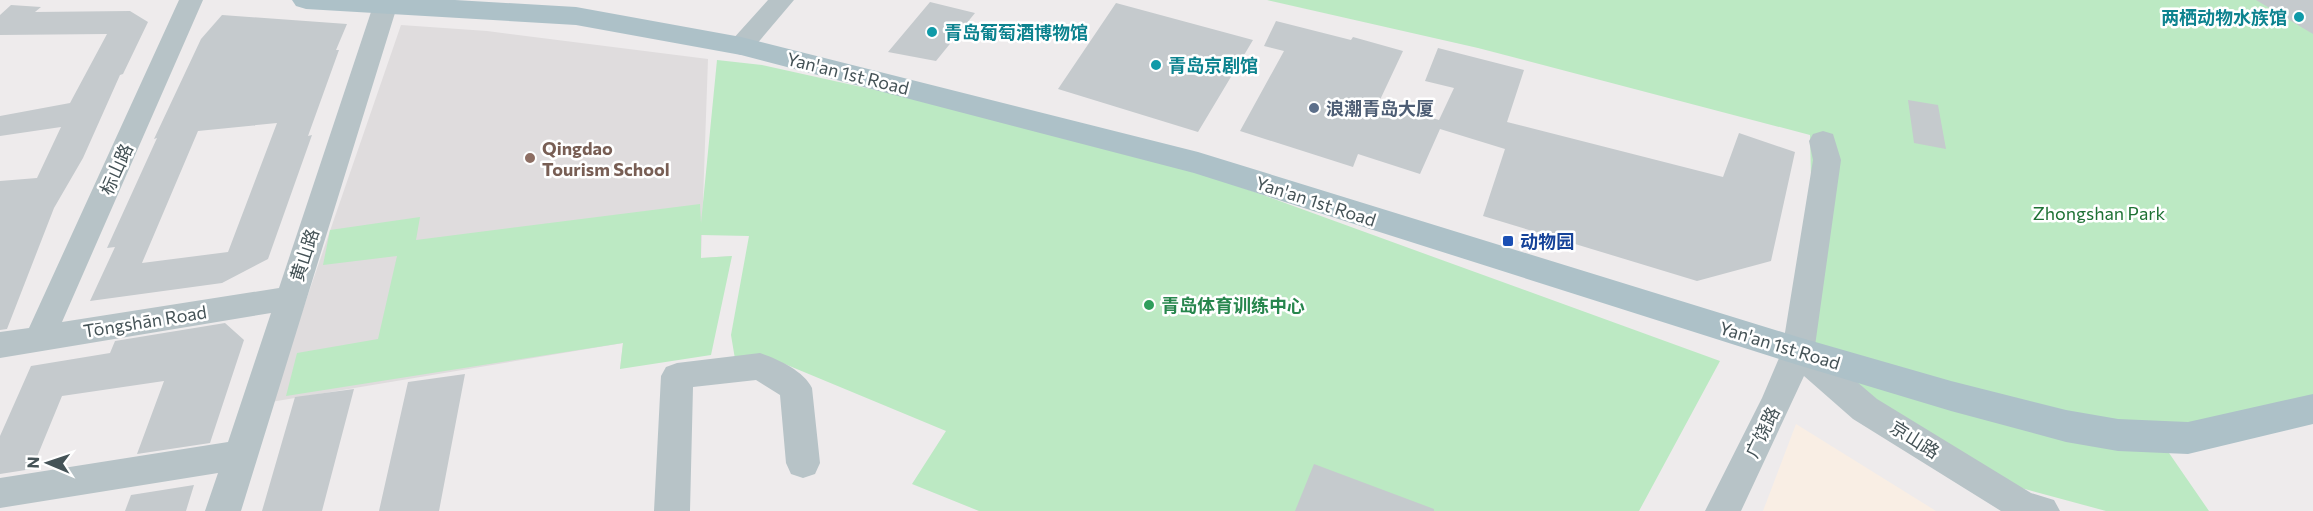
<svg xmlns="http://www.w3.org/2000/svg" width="2313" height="511" viewBox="0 0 2313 511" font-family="Commissioner,'Noto Sans SC',sans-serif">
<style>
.commercial{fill:#f9eee4}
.education{fill:#dfdcdd}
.green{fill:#bce9c3}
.building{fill:#c5cacd;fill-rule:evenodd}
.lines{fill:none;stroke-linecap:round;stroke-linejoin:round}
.minor{fill:#b7c3c7;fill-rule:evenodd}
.major{fill:#adc1c8;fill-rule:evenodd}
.culture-dot{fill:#0f9aa8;stroke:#fff;stroke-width:2}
.service-dot{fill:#5c6f8a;stroke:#fff;stroke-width:2}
.education-dot{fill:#8d6e63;stroke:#fff;stroke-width:2}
.transit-dot{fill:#1a4fb4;stroke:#fff;stroke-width:2}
.leisure-dot{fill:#2e9e5b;stroke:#fff;stroke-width:2}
.labels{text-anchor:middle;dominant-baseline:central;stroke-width:5;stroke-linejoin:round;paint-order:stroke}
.culture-label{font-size:18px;font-weight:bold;fill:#0d838f;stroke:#fff;text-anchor:start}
.street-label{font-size:18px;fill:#455357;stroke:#fff}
.service-label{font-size:18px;font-weight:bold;fill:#4e5e75;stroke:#fff;text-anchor:start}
.education-label{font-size:18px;font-weight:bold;fill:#785e54;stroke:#fff;text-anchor:start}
.park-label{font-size:18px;fill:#1e7134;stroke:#fff}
.transit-label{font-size:18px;font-weight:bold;fill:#164399;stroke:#fff;text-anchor:start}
.leisure-label{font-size:18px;font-weight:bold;fill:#27864d;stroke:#fff;text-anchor:start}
</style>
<rect width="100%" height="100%" fill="#eeebec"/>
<path class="commercial" d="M1796,424l140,87h-173z"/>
<path class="education" d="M401,25l86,6 221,28 -7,199 31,-2 -112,113 3,-26 -352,59z"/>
<path class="green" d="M1267,0h1046v422l-155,15 51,74h-103l-85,-23 -154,-91 -52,-52 -5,-210 -332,-87z
M717,60l45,5 172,38 260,67 526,191 -81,150h-660l-67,-27 34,-53 -183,-76 -28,4 -4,-24 18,-99 -48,-1v23l31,-2 -21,99 -91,14 3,-26 -337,53 11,-43 81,-14 19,-83 -74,9 7,-35 90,-13 -4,23 284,-36 1,19z"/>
<path class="building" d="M2256,0h57v34z
M930,2l45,11 -39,48 -48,-9z
M1116,3l137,37 -55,92 -140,-43z
M11,5l30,2 -6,5 95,-1 18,11 -25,52 -3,1 -37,83 -29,50 -47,121 -7,1v-149l37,-3 24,-51 -61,9v-20l70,-13 37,-69 -107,1v-20z
M222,15l125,9 -11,26h3l-31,86 4,-1 -44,124 -46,24 -132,18 25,-54 -8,1 50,-110 -3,1 47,-100zM277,123l-49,129 -86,11 56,-132z
M1276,21l75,19 2,-3 50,14 -24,51 60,18 15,-32 -29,-7 13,-33 86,22 -17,52 216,55 16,-44 56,19 -24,109 -74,20 -214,-65 22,-67 -65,-20 -20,45 -62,-20 -5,13 -113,-36 44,-80 -20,-5z
M1908,100l30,5 8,44 -32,-6z
M225,323l19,17 -34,103 -73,11 27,-73 -102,15 -30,73 -32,5v-38l31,-70 79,-13 5,-12z
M465,374l-26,137h-60l29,-129z
M354,389l-32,122h-60l33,-114z
M1314,464l120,45v2h-139z
M194,485l-8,26h-61l6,-16z"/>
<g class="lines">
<path class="minor" d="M179,0h24l-141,322 217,-34 96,-288h24l-158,511h-36l13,-38 -218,35v-30l228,-36 43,-129 -271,45v-26l29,-4z
M768,0h26l-44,52 -9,3 -9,-3 -4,-6 4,-6z
M1823,131l10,3 8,26 -26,186 62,53 154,94 23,7 6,11h-59l-148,-92 -49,-43 -63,135h-36l57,-113 20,-47 31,-191 -4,-19 4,-7z
M760,353c18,6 44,18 52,35l8,75 -5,11 -12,4 -12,-4 -5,-11 -6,-68 -24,-15 -63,7 -3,124h-36l7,-135 5,-9 11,-4z"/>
<path class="major" d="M292,0h163l121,7 165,30 457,115 600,185 153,44 115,29 52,9 70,3 125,-28v30l-125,30 -70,-3 -52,-9 -115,-31 -153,-46 -604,-192 -453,-118 -165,-30 -270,-16 -10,-3z"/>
</g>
<g class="culture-dot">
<circle cx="2299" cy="17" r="6"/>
<circle cx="932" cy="32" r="6"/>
<circle cx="1156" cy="65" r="6"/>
</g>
<circle class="service-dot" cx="1314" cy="108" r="6"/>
<circle class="education-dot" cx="530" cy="158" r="6"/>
<rect class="transit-dot" x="1502" y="235" width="12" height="12" rx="3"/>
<circle class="leisure-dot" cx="1149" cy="305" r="6"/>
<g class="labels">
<g class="culture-label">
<text x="2287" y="17" text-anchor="end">两栖动物水族馆</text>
<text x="944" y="32">青岛葡萄酒博物馆</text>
<text x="1168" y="65">青岛京剧馆</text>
</g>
<g class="street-label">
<text transform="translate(848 73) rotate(14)">Yan'an 1st Road</text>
<text transform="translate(116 169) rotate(-66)">标山路</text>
<text transform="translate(1316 201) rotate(18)">Yan'an 1st Road</text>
<text transform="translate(304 255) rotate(-72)">黄山路</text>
<text transform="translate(145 321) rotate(-9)">Tōngshān Road</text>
<text transform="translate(1780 345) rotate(17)">Yan'an 1st Road</text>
<text transform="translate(1762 432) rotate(-64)">广饶路</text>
<text transform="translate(1915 439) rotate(32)">京山路</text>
</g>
<g class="service-label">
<text x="1326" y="108">浪潮青岛大厦</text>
</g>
<g class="education-label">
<text x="542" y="148">Qingdao<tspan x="542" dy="21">Tourism School</tspan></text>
</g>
<g class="park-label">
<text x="2099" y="213">Zhongshan Park</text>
</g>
<g class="transit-label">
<text x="1520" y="241">动物园</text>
</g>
<g class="leisure-label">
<text x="1161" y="305">青岛体育训练中心</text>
</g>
</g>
<g transform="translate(48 463) rotate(272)" stroke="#ffffff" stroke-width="4.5" paint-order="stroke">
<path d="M0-4.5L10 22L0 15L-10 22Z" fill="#455357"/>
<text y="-9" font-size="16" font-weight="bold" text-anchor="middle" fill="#455357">N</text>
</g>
</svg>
